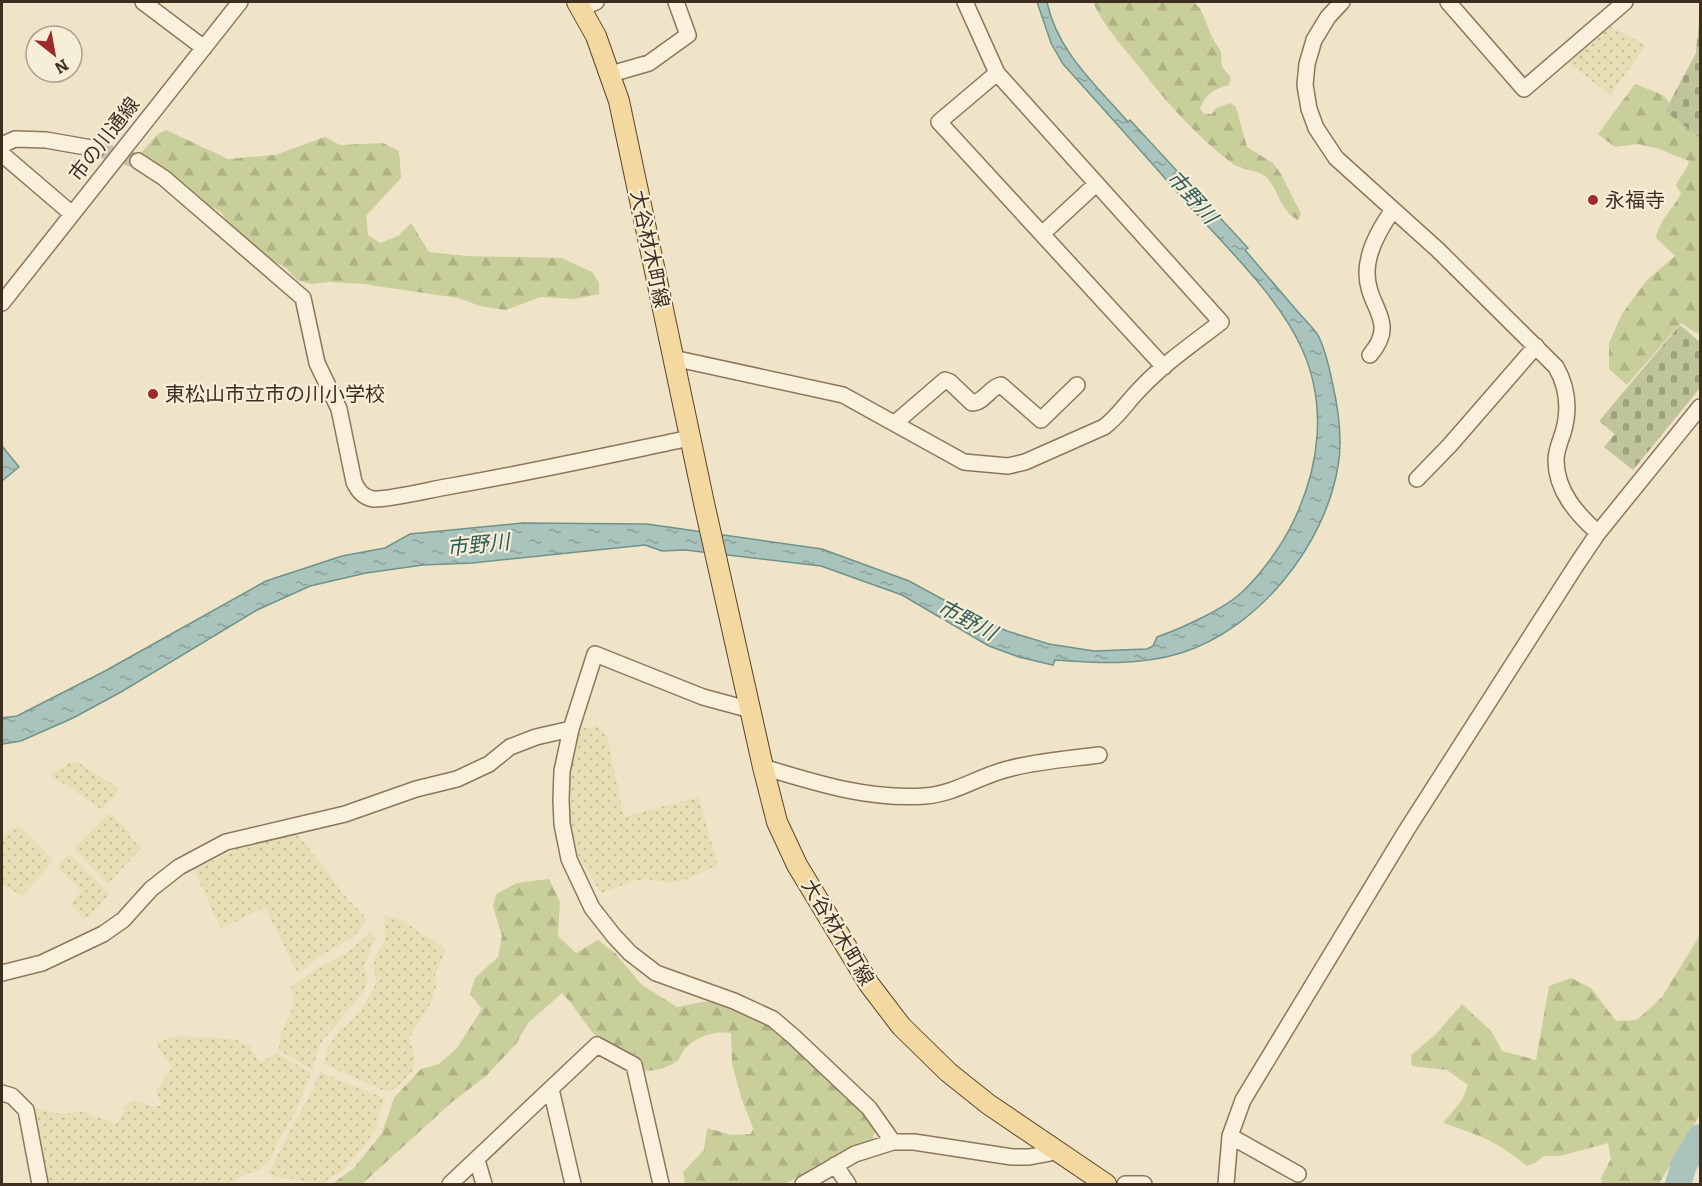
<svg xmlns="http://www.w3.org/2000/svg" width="1702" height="1186" viewBox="0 0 1702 1186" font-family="Bitter,'Noto Sans JP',serif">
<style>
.farmland{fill:url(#farmland-dots)}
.forest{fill:url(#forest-firs)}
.cemetery{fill:url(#cemetery-stones)}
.water{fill:url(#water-ripples);stroke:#6f938a;stroke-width:1.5}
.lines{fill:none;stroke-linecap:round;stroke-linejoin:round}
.river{stroke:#a9c4bc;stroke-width:26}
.minor-tunnel{stroke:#ccc0a6;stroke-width:15;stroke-dasharray:15 8;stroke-linecap:butt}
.minor-casing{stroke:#8d765c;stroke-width:18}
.major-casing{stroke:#5b4430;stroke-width:22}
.minor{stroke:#faf1dc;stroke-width:15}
.major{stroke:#f3d9a0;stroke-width:20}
.poi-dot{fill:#9e2a2b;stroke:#f7eed8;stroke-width:2}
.labels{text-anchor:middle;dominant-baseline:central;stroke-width:4.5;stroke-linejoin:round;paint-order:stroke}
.street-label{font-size:20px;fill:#3d2e20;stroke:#f7eed8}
.poi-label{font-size:20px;fill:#3d2e20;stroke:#f7eed8;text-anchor:start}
.water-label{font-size:21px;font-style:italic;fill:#2f5d5a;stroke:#f7eed8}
</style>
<defs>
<pattern id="farmland-dots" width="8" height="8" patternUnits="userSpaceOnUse" patternTransform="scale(1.5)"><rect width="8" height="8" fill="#e6deb5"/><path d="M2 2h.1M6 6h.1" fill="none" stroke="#c6bf9b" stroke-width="1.8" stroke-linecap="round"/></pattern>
<pattern id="forest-firs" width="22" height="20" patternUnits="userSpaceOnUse" patternTransform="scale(1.5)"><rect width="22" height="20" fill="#c9cf9b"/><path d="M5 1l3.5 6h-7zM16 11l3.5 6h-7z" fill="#aeb285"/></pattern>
<pattern id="cemetery-stones" width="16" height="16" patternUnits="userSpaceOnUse" patternTransform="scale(1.5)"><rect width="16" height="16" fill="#bfc49a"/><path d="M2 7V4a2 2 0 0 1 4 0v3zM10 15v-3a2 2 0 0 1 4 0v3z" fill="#9ca07d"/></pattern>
<pattern id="water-ripples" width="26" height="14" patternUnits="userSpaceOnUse" patternTransform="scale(1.5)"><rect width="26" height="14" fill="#a9c4bc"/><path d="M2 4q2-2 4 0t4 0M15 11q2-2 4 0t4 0" fill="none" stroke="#8ba098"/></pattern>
</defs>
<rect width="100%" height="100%" fill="#f0e4c8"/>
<path class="farmland" d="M1605,24l41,21 -36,50 -45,-35z
M597,726l10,10 17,81 74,-20 20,68 -33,15 -15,3 -22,-4 -11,1 -36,13 -21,-34 -9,-24 -4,-25v-37l11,-44z
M69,763h10l36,23 2,3 -1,6 -14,15 -51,-35z
M109,813l22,20 -2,3 12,12 -33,36 -34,-35z
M19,826l30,29 4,6 -31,35 -20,-12v-44l8,-11z
M289,834h8l27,33 18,26 25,26 -12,17 -36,21 -21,17 -33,-67 -44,22 -27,-59 47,-23z
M69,854l41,40 -25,26 -15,-16 12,-13 -25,-24z
M384,915l17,5 45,29 -11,26 1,12 -4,14 -23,37 6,18 -2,14 -14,16 -12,6 -63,-28 4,-16 7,-12 25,-24 15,-26 1,-9 -3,-11 4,-13 8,-11z
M371,932l4,6 -11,29 4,11 -3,12 -45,54 -8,26 -33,-20 1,-13 14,-33 -3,-17 26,-18 29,-15z
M175,1036l59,3 16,7 10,17 17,-10 34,20 -16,40 -18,30 -8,19 -10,8 -13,4 -18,10h-181l-17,-78 19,6 17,2 11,-3 12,2 27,11 8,-12v-5l9,-7 18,6h11l-6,-16 16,-22 -16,-25z
M320,1072l66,27 -7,14 -3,15 -10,16 -24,27 -20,12 -47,-6 -6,-4 24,-48 17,-30z"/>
<path class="forest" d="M1093,2h101l7,8 11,27 9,15 1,15 9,11 -2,7c-15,4 -23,9 -29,23l4,6h8l4,-6 14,-5 6,4 11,40 26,16 8,11 20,40 -3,6c-18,-9 -19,-30 -32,-43 -9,-8 -23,-6 -33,-13 -39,-29 -69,-65 -98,-102 -16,-20 -32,-37 -42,-60z
M1635,84l28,11 6,7 -2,7 33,28v195l-4,1 -15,-10 -54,62 -18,-16v-26l13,-29 25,-34 28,-24 -19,-18c5,-22 16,-26 25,-45l-5,-7c3,-10 11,-14 13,-25l-30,-12 -21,-5 -23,3 -17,-13z
M166,130l62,29 47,-4 50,-18 15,8 43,-2 16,8 2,27 -35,38 2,19 12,8 18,-7 13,-13 18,29 38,4 95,2 30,14 7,11v11l-25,5 -33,-2 -35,13 -26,-4 -22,-8 -95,-14 -34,-2 -18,2 -14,-4 -11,-12 -16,-9 -40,-33 -9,-14 -38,-20 -15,-22 -27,-17 17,-19z
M549,879l11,23 -2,34 18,17 22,-13 17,13 27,32 35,22c12,-2 25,-6 37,-6 51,2 126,89 163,125l-5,14 -88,44h-99l-2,-12 21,-22 3,-22 24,7 20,-1 2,-6 -12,-31 -9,-33 -1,-31c-16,-2 -35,3 -47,17 -3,3 -4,9 -7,11 -11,8 -24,11 -36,9l-5,-15c-47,-10 -45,-31 -74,-62l-34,30 -12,21 -30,32 -34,26 -90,82h-30l22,-16 28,-35 12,-35 27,-29 18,-5 18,-16 25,-39 -12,-15 5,-16 23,-21 4,-21 -9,-29 3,-13 21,-11z
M1700,935v180l-41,69h-57l-1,-6 10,-19 -3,-16 -48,13h-16l-9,7 -8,3c-28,-24 -50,-32 -84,-43l19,-23 6,-15 -21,-15 -35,-4 -1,-11 24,-20 27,-31 30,28 10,19 34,9 13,-74 22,-8 20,10 25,33 21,-1 25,-23z"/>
<path class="cemetery" d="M1700,10v128l-35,-27 31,-58z
M1680,325l20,17v46l-67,82 -29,-23 11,-13 -16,-13z"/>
<path class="water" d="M1037,2h10c10,49 49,83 81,120l2,-2 118,128 -3,2c18,21 36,42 53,62 7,8 16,16 21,25 6,13 10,29 13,44 6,26 11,58 6,85 -13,80 -80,163 -157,187 -42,13 -84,10 -126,7l-2,5 -34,-8 -30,-11 -87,-51 -81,-29 -136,-16 -23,1 -17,-6 -173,18 -49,2 -57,8 -56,13 -53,24 -136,82 -48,26 -52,23 -19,3v-26l15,-2 88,-45 161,-90 76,-25 43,-8 25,-14 113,-11 124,1 175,25 87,32 59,32 39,18 42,13 45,7 53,-2 6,-3 4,-9c23,-8 67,-28 84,-44 20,-18 42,-49 53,-73 26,-54 33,-116 8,-171 -22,-50 -73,-99 -109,-139 -43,-49 -87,-98 -130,-146l-12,-21z
M2,446l17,21 -17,14z"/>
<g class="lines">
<path class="river" d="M1678,1184l6,-19 16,-28"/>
<path class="minor-tunnel" d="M97,149l41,12"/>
<g class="minor-casing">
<path id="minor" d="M143,2l61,46
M1342,2l-14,15 -14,23 -7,24 -2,21 4,24 7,19 20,30 102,92 118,117c12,21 14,42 7,66 -3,8 -7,18 -7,27 0,31 21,54 42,73
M1448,2l76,87 101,-87
M581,8l15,-6
M997,73l-58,49 225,245
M611,74l38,-11 39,-28 -12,-33
M2,145l13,-6 31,1 51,9
M2,154l70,60
M138,161l26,17 139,120 14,65 22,46 15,73c4,9 9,15 19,17 15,1 56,-9 73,-12 82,-14 163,-32 244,-49
M1042,234l54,-50
M2,303l238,-301
M1370,355c29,-34 -3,-47 -3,-82 0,-23 13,-45 26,-63
M673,358l170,37 121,67 44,4 17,-4 79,-35c14,-10 23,-25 35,-37 24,-26 55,-47 82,-68l-224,-249 -32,-71
M895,423l50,-43 5,2 22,21c13,-1 18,-16 29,-18l40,35 36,-35
M1417,479l33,-34 86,-99
M751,710l-48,-13 -108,-43 -24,75 -9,42 -1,29 1,24 7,35 23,49 22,28 16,17 26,20 78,28 39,18 21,18 75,71 24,34
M763,767c53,16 105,33 162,29 30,-2 54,-20 83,-27 29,-8 60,-10 91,-14
M2,973l40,-10 61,-29 20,-14 28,-31 28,-22 47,-25 119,-28 71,-25 41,-10 32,-15 21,-17 26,-10 35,-8
M551,1089l22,95
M2,1093l10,3 14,14 14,74
M1230,1136l68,38
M477,1160l7,24
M835,1165l13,19
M450,1184l147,-139 37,20 27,119
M803,1184l52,-30 38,-12h21l98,15h17l27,-5
M1125,1184h19
M1226,1184l4,-48 13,-36 163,-269 171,-267 21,-31 102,-126"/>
</g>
<g class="major-casing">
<path id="major" d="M577,2l19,34 23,65 85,402 59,264 14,55 20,43 72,119 32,42 47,46 40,32 118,80"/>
</g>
<use href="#minor" class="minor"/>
<use href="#major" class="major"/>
</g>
<g class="poi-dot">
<circle cx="1593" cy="200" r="6"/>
<circle cx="153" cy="394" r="6"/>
</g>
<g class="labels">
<g class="street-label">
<text transform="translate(104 139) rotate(-52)">市の川通線</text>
<text transform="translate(650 249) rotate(78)">大谷材木町線</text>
<text transform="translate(838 932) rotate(59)">大谷材木町線</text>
</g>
<g class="poi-label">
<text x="1605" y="200">永福寺</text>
<text x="165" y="394">東松山市立市の川小学校</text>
</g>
<g class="water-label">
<text transform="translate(1192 197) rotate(48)">市野川</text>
<text transform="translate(478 545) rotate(-6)">市野川</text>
<text transform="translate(967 620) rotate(28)">市野川</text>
</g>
</g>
<rect width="1702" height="1186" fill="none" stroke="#3d2e20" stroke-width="6"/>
<g transform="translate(54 54) rotate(149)"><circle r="28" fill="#f7eed8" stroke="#ada18e" stroke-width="1.5"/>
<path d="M0-4.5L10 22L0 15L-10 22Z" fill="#9e2a2b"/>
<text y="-9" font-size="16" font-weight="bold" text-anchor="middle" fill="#3d2e20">N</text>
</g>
</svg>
